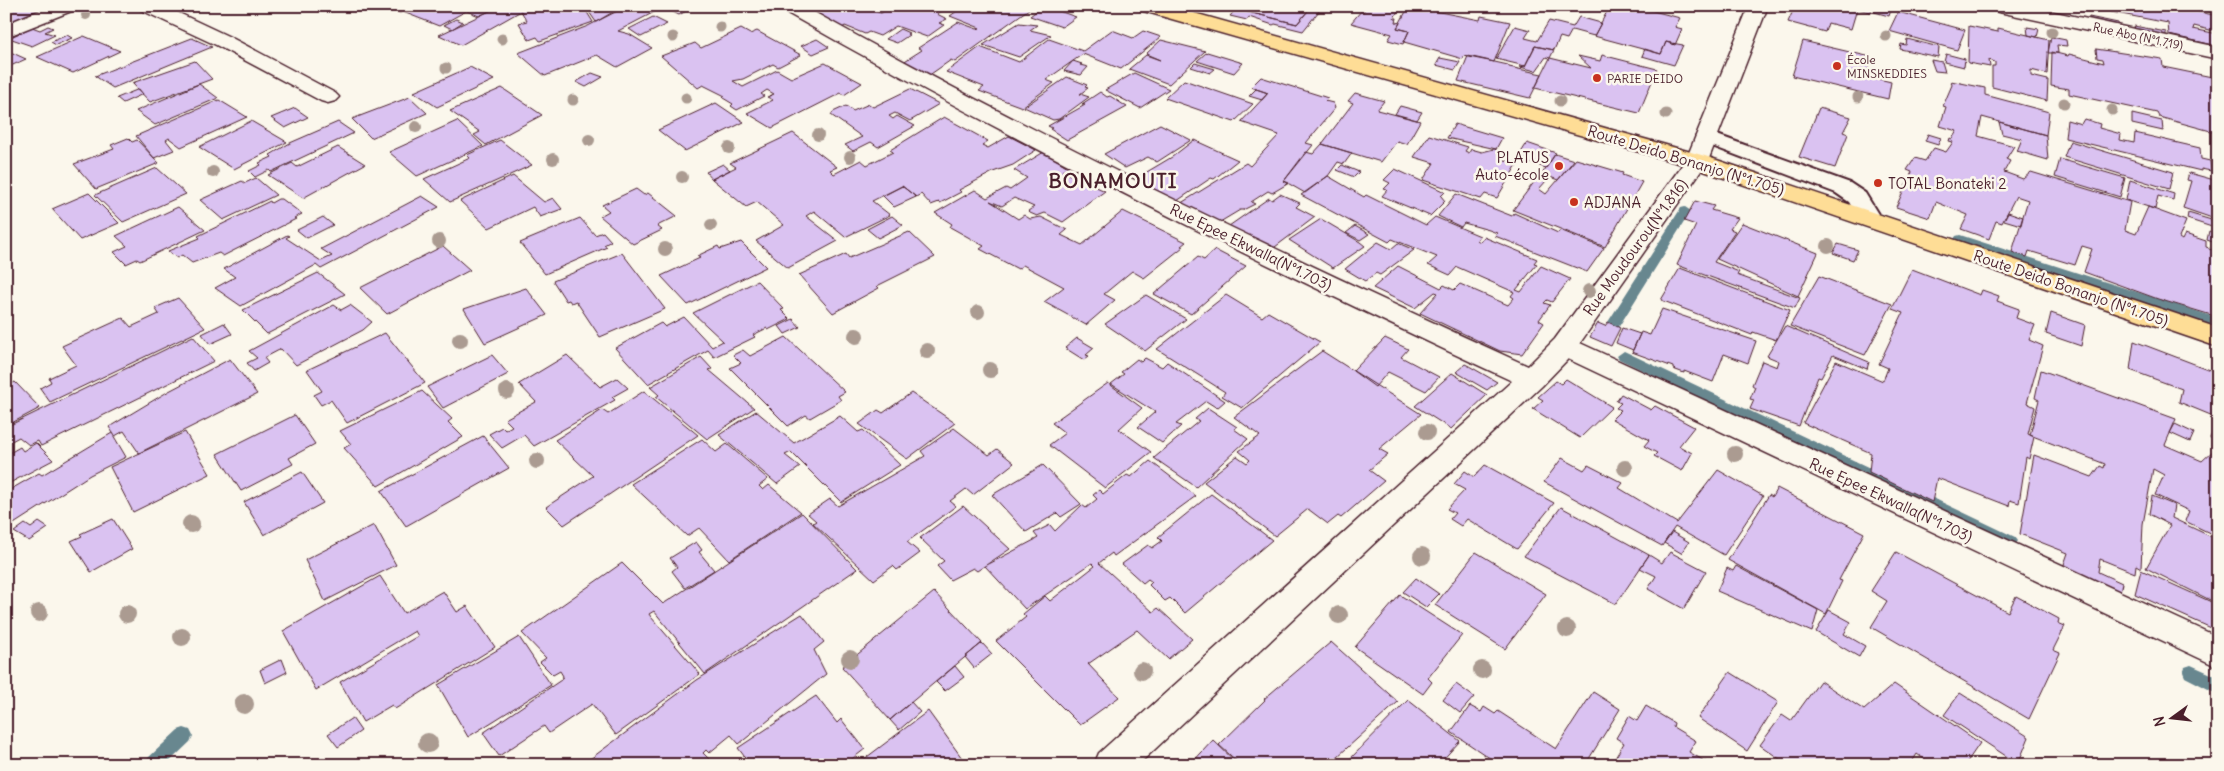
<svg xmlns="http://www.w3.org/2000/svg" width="2224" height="771" viewBox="0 0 2224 771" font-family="Delius,sans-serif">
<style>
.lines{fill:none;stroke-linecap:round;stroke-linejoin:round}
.stream{fill:#68878f;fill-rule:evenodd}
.building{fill:#dac2f1;stroke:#4a1f2b}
.lane-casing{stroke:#4a1f2b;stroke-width:4}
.street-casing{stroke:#4a1f2b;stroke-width:3}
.primary-casing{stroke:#4a1f2b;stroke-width:3}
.lane{fill:#fbf7ec;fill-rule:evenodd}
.street{fill:#fbf7ec;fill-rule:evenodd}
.primary{fill:#fedd96;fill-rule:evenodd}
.tree{fill:#ab9b91}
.poi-dot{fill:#c8321e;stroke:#fbf7ec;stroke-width:2}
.labels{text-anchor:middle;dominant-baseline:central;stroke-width:5;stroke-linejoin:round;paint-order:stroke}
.far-street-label{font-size:12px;fill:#4a1f2b;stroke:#fbf7ec}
.far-poi-label{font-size:12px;fill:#4a1f2b;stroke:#fbf7ec;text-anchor:start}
.poi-label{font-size:15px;fill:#4a1f2b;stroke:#fbf7ec;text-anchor:start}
.street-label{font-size:15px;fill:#4a1f2b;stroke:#fbf7ec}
.district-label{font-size:20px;font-weight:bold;letter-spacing:1px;fill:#4a1f2b;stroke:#fbf7ec}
</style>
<rect width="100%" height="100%" fill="#fbf7ec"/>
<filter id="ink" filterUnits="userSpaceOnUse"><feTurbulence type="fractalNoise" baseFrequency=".02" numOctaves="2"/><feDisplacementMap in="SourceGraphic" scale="10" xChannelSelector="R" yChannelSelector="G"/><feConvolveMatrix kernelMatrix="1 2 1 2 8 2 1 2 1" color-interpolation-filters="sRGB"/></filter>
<g filter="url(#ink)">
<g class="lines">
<path class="stream" d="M1685,207l6,4 -73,117h-10l-2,-3 2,-3 73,-114z
M1960,235l258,83v9l-262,-85 -2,-3 2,-3z
M1624,351l391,186 3,4 -3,4 -5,2 -5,-2 -386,-186 -2,-3z
M2191,665l27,12v17l-33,-17 -2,-5 2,-5z
M184,728l6,2 3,6 -3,6 -24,23h-22l3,-6 31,-29z"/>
</g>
<path class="building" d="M6,6h45l-45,19z
M382,6h30l-12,7z
M414,6h61l-36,20 -36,-14z
M475,6h25l-21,10 -12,-5z
M500,6h29l-4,3 6,-3h52l10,16 -53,19 -3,-4 -8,3 -10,-17 8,-2 -6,-10 -60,34 -22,-10z
M585,6h38l-27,16z
M627,6l35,2 -44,23 11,3 23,14 -35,19 -20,-12 -52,21 -27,-23 70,-27z
M661,6h45l-5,3 -6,-3 -16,9z
M799,6h73l-4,3 13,4 8,-5 -4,-2h65l-13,8 10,5 -8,4 5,2 -17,12 -31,-11 -16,10 -11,-4 -4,2 -20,-8 -3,2z
M964,6h69l-78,56 -4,-2 -23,16 -28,-12 22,-14 -4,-2 40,-26 19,7 3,-1 -30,-12z
M1043,6h15l5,2 -4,3 17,6 -14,10 -32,-11z
M1238,6h74l-15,18 -61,-15z
M1312,6h11l-20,25 -28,-7 -2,1 -24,-8 -2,3 -17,-4 6,-7 61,15z
M1366,6h35l-7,12h3l-1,4 4,1 -3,5 12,3 -6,13 -15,-4 4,-6 -41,-11 10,-12h3z
M1409,6l71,14 1,-4 29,6 -16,40 -30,-6 -1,3 -59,-17 5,-11 -12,-3z
M1610,6h24l46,12 -5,9 7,2 -7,16 -9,-3 -5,12 -67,-18z
M1795,6h77l-1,6 -14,-3 -6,20 -23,-6 -3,9 -37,-10z
M1875,6l16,4 -2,6 -15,-4z
M2111,6h73l1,3 33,7v16l-24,-6 -1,3 25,5v12l-49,-11 -1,-12 -57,-11z
M2188,6h30v8l-30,-7z
M1898,12l67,18 -8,20 -68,-19z
M653,17l14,7 -26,13 -12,-8z
M1579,17l22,6 -7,13 -22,-6 -5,9 -7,-2 -6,13 -19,-4 -10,20 -29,-7 19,-33 15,4 -5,8 12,3 12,-20 24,6z
M2089,17l29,6 1,3 -30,-6z
M456,19l7,3 -11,7 -8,-4z
M1019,23l18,2 -7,5 21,5 -32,22 -36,-12z
M48,26l5,2 -8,4 10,3 -23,11 -23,-8 23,-11 8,3z
M1969,26l29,6v-4l51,12 -2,34 -16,-4v6l17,4 -1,21 -55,-14v-21h3v-4l-6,-2 1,7 -22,-4z
M2134,26l32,6v4l-31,-7z
M2027,27l12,2 -2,8 -9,-2z
M741,29l9,5 7,-3 44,24 -23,12 -5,-3 -30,15 -10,2 10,6 34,-17 14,8 34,-15 37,20 -18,12 -3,-2 -69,35 -25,-15 26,-13 -6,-3 7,-3 -7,-4 -6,4 3,2 -27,14 -6,-4 2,-2 -10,-6 2,-2 -22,-11 -5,3 -37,-32 34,-13 6,5z
M900,29l9,4 -2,1 2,1 -12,8 -11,-4z
M1112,30l21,8 10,-7 18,6 -40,32 -38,-15 -37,26 8,3 -32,24 -43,-16 5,-4 -38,-15 34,-25 39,15 30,-23 34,12z
M67,35l5,3 -16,7 -5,-3z
M84,36l36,15 -47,22 -36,-16z
M2051,37l15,3 1,6 -10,-1 1,8h-10z
M192,38l20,9 -99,41 -18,-12z
M817,39l12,8 -16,7 -12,-8z
M1907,39l32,8 -1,10 -38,-8 1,-5 5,1z
M1161,40l44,11 -36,33 -40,-15 17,-14 14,5 -14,-6z
M1803,41l68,16 -4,19 24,6 -3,17 -96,-23z
M1666,42l17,3 -9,20 -32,-9 3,-7 16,5z
M1535,46l19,4 -4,8 -4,-1 -10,14 -16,-4 5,-1z
M2096,49l66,10 1,8 49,10 6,15 -2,1 2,40 -59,-16 -2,-4 -88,-19v-5l-18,-3 1,-34 16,4 1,-2 35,9 -1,-4 -6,-1z
M6,50l20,9 -20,9z
M1207,52l36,11 -9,10 -37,-12z
M1946,54l19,5 -1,8 -20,-5z
M1602,55l55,14 -18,44 -104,-25 15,-30 41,10 -13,-12 22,5z
M1468,56l40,9 1,2 33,7 -12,24 -72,-17z
M1440,58l20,4 -5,8 -19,-5z
M1931,60l11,2 3,10 -10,-1z
M195,61l17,18 -62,23 -18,-19z
M1073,61l9,3 -2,1 8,2 -7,8 -17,-4z
M1195,63l20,6 -5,4 -19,-6z
M470,67l24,13 -57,27 -23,-15z
M592,73l11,4 -17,10 -10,-5z
M1134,73l35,16 -29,19 -35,-18z
M1067,77l20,8 -2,2 3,1 -8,6 9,3 -30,22 -6,1 -29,-13z
M1261,77l67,21 -3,3 8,2 2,5 -29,35 7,2 -29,36 5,2 -17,10 -4,-2 -17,11 4,2 -12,6h-3l-25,15 -37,-20 68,-42 4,3 29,-31 -38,-13 27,-29 -17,-6z
M1184,80l69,24 -19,18 -69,-24z
M1951,81l34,7v7l64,17 -3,23 -64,-18 -4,19 36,10 -8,13 4,2 -6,11 19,7 8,-7 99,30 -5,28 11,4 12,-27 38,14 -7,17 3,2 3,-6 21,7v6l12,4v66l-60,-18 -74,-27 8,-23 -10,-3 -7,19 -46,-14 -2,6 -15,-5 16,-52 -12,-4 -14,27 -6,-2 -7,18 -28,-10 7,-14 -32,-13 -6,16 -34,-11 16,-35 -5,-2 8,-12 10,3 9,-13 12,4 7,-10 -4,-1 1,-3 2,1 5,-8 -17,-5 6,-19 -3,-1 9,-21z
M199,84l19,14 -63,27 -19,-14z
M502,88l40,27 -56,30 -12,-10 6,-3 -30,-21z
M139,89l4,5 -20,9 -6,-5z
M910,89l29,15 -29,17 -15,-8 -6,3 4,3 4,-3 18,10 -37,21 -7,-5 -18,9 -8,-6 17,-8 -31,-22 2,-3 13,-6 7,5 16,-7 4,3z
M1256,89l12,4 -6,7 -13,-4z
M1100,92l7,5 3,-1 17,11 -60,33 -17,-11 2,-1 -4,-2 37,-21 -3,-1z
M1355,93l29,8 -7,9 43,11 -13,23 -10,-3 -16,21 -59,-18 31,-41 -5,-2z
M410,97l17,16 -56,25 -19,-19z
M219,100l28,17 -66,30 -12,-9 -3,2 8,10 -20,8 -18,-22z
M716,103l28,19 -59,29 -27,-21z
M1400,106l22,6 -5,8 -22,-6z
M295,108l13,9 -23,11 -14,-10z
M1819,108l32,9 -8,15 5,2 -13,34 -36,-11z
M2132,114l30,7 1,10 -31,-7z
M944,117l44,24 -6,4 6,3 21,-12 27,14 -23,15 -20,7 -34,18 2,2 -21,11 -1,-1 -8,3 -10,-11 -5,3 -14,-11 -30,15 18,14 -45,22 -31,-26 -8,5 32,25 -50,27 -32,-27 28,-16 -27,-23 -11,5 -34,-28 24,-12 -6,-4 63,-30 44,34 -7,3 4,4 27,-14 6,5 26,-13 -3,-2z
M2084,119l16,5 -1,4 22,6 -1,6 14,3 1,-10 65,15 1,11 9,2 1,10 -10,-2v2l-136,-33 2,-18 14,4z
M251,121l36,21 -53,27 -35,-22z
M457,121l26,25 -66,30 -28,-24z
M338,122l16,11 -83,39 -2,-2 -14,7 -6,-6 12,-6 -2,-2 13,-6 -2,-2 20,-12z
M1999,122l47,13 2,25 -31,-9 5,-12 -20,-5z
M1160,124l31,16 -34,22 -9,-5 -23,11 -21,-14z
M1455,124l47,14 -6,11 -49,-11z
M1928,134l13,4 -3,7 -13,-4z
M1429,135l39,12 -3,4 4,2 2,-4 11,3 12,-3 10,3 1,8 13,3 -21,35 -12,-4 -4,5 -58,-19 11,-17 -20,-6z
M128,138l4,4 5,-2 22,23 -63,26 -22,-25 40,-15 -3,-4z
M500,140l32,25 -82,37 -26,-23 46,-21 -3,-3z
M1194,140l44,20 -24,19 -3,-1 -37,25 -34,-17 3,-2 -8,-5 37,-22z
M2070,141l103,31 -4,17 -105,-32z
M1527,143l29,10 -10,15 -29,-9z
M1322,144l30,9 -8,11 -6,-2 -10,14 -23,17 -21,-12 22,-29 7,2z
M338,147l27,17 -62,34 -35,-23 24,-12 5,4z
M1044,152l24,15 -6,4 43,20 -42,31 -18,-9 -8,3 -7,-3 -2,-2 6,-4 -20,-9 -12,8 -12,-5 28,18 6,-4 6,4 11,-2 26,13 -6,5 21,10 41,-34 63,31 -5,4 2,1 -39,31 -12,-7 -28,23 11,6 -29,25 -42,-23 20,-15 -41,-22 -5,4 -38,-20 4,-3 -34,-19 2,-3 -17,-11 40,-23 12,8 19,-10 4,2 17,-12 -13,-8z
M1555,154l19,6 -16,20 -16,-6z
M1576,159l47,14 -1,2 20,7 -37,65 -92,-37 25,-33 9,3 -8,9 7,5z
M2060,159l65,19 -5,19 -65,-20z
M723,164l7,6 -18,9 -6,-7z
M1342,165l17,7 -5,5 -17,-7z
M157,168l29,26 -63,28 -28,-27z
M1395,169l50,23 -4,4 4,5 -15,15 -48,-20 5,-6 -3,-1 6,-6 -6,-3z
M2189,173l29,8v39l-35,-12 8,-27 -4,-1z
M513,176l31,26 9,-4 9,11 -22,8 -7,-10 -44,21 -29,-27z
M1328,176l36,21 2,-2 60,30 9,-8 45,19 -3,4 3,2 4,-5 53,22 -3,4 3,1 -21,26 5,2 20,-26 29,13 -18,23 -5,-2 -3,3 6,2 -11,15 5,3 -22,31 -22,-3 -80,-38 18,-20 -3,-1 -20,16 -42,-20 25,-22 43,22 3,-3 10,5 6,-6 48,21 6,-7 -3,-2 3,-4 -57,-25 -7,8 -22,-10 9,-8 -45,-18 -3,3 -88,-47z
M256,178l20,17 -53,25 -23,-20 42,-19 3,2z
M2130,180l44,14 -1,6 -15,-4 -3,13 -29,-9z
M902,186l14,11 -22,10 -11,-11z
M636,189l8,6 4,-2 29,23 -20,10 5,4 -29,14 -33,-28 9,-5 -7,-6z
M89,193l30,30 -39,17 -28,-31z
M1280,194l20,9 -4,4 19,10 -44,33 -42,-24 40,-28 3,2z
M1456,194l56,22 2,-3 44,20 2,-3 44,18 -17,24 -92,-36 2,-3 -8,-3 -25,-7 -3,4 -23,-11z
M422,196l17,11 -118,62 -5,-4 -75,41 -26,-18 20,-11 -11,-8 63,-34 2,1 -3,2 35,23 11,-5 -11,-7z
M278,199h4l20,15 -8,4 2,1 -73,37 -4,-3 -27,10 -10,-8 -5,3 -9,-7 32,-13 -2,-2 72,-35 1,2z
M1695,201l19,5 -3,4 27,8 -8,11 5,2 -21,31 25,10 -2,3 63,23 -5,10 -118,-43 19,-40 -12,-4z
M178,207l27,23 -65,31 -3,-2 -11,5 -12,-12 13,-6 -11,-10z
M2008,212l15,5 -2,8 -17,-5z
M2188,213l30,9v7l-31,-10z
M892,216l11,9 -25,13 -11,-9z
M323,217l10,8 -26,13 -10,-8z
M580,218l15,17 8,-3 8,9 -7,4 3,2 -62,27 -25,-31z
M1321,219l39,23 5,4 -32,22 -44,-28z
M1742,223l76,30 -20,43 -81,-37z
M1355,226l14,8 -9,6 -14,-7z
M2209,231l9,3v10l-11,-4z
M909,232l26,25 -58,29 2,2 -46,25 -34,-38 47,-21 3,4z
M741,242l25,25 -78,38 -27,-29 39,-18 -3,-2 21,-10 2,3z
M1378,242l13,7 7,-6 16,7 -34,25 -4,-2 -11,8 -20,-12z
M1838,244l20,6 -5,10 -20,-7z
M443,246l27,24 -83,44 -27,-26z
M1215,250l31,16 -55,48 -37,-20 44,-37 6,3z
M622,253l43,56 -65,28 -24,-36 -5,2 -2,-3 -3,1 -13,-20z
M1680,268l110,42 -14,30 -23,-8 -1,3 -91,-35z
M1912,269l68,26 2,-5 17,6 -2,5 22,8 -3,9 19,7 -6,15 14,6 -16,57 8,4 -7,27 6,3 -5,22 -3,-2 -7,46 -9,-3 -1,6 -72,-28 -5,24 -63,-30 2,-19 -68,-30 33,-62 47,20 5,-13 -9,-4 24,-51 -11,-4z
M318,273l27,21 -78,40 -24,-24z
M1819,276l73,28 -27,51 -75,-29z
M757,281l27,28 -3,1 9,9 -22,11 -1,-2 -14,7 2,2 -41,20 -6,-7 -60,34 -33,-36 46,-25 4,4 19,-10 28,30 11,-6 -30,-28z
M526,288l21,27 -62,28 -21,-34z
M1146,295l40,24 -41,32 -40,-27z
M1226,295l36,22 6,-5 52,30 -78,66 -20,-12 3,-4 -68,-43z
M178,298l27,30 -155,74 -10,-14 11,-6 -2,-4 27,-13 -14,-19 61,-28 8,9 28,-13 -4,-6z
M334,305l7,5 9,-5 22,17 -9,8 -67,35 -15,-16 -17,9 4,5 -14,8 -7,-8 10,-5 -8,-7z
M1662,309l94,32 -8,22 -24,-9 -11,28 -29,-11v2l-11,-4v-2l-41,-15 9,-20 9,3z
M2051,313l34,12 -4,21 -35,-12z
M793,319l7,8 -15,7 -6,-8z
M1608,322l12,6 -9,18 -21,-9 8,-14 7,3z
M224,323l8,11 -22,10 -8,-10z
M1785,326l84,36 -2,7 -34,-14 -12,23 -3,-1 -19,49 -49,-17 4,-9 -4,-1 5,-12 -3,-2 10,-24 15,6 2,-6 -12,-5z
M1622,328l18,6 -7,16 -17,-7z
M385,333l40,50 -78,40 -16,-23 -10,5 -7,-10 8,-4 -15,-21z
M193,336l21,25 -173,85 -3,-5 -9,4 -10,-8 -13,7v-17z
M786,337l59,55 -7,4 3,4 -31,18 -4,-3 -18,11 -58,-58 11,-5 -8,-8 10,-5 7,6z
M1077,338l17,10 -8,7 3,1 -5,4 -19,-12z
M1385,338l23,11 -7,8 38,20 -13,14 -38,-19 -13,15 -22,-16z
M2134,341l84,32v45l-39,-16 3,-13 -52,-19z
M1322,351l99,63 -42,35 9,5 -19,16 15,11 -43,37 -3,-2 -10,8 -20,-15 -33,27 -71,-54 33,-26 10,7 3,-3 -11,-9 21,-15 -26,-19z
M492,355l16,19 -65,34 -16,-21z
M567,355l33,32 17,-9 11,10 -16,9 3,3 -81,46 -10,-11 -22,13 -13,-14 13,-7 3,3 7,-4 -7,-7 31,-17 -17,-18z
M701,357l11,12 -3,1 45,38 -47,31 -51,-42 3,-2 -9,-8z
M1145,358l17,9 5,-5 58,39 -8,7 -11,-7 -30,23 5,2 -19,17 -24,-16 17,-15 -44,-28 13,-10 -3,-2 16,-13 4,3z
M230,359l27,35 -118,59 -15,-22 -9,5 -6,-9 60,-36z
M1465,364l4,2 28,16 -10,8 -31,-18z
M2041,370l135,49 -11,26 37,16 13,-12 3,1v87l-33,-16 4,-10 -34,-16 9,-20 -11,-6 -10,55 -2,44 -5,-3 -1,8 -35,-14 -2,13 24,11 -3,15 -57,-28 6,-17 -48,-19 14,-79 58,22 8,-11 4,2 1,-4 -75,-29 9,-35 -4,-2z
M1452,373l35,22 -36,34 -36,-23z
M1566,379l46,28 -32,31 -47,-29 10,-9 -5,-3 18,-16 5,3z
M15,382l25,26 -34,18v-40z
M1108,383l34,25 -23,21 32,23 -46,36 -56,-43 16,-12 -13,-10z
M422,391l30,28 -4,3 15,15 -85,49 -34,-38 7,-4 -11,-13z
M644,391l54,44 -134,90 -18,-18 47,-31 -38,-36 47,-30 6,4z
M911,393l44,30 -48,36 -48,-35 19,-14 5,3z
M1621,394l30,16 4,-4 39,21 -15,19 13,7 -10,18 -28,-15 3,-3 -13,-7 5,-6 -37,-21 9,-9 -5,-2 5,-5 -5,-2z
M1208,408l29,19 -3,2 14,10 -52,48 -42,-29 45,-37 -4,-2z
M756,411l38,32 46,-27 18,16 5,-2 37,35 -59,37 -50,-50 -6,3 15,12 -23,17 -58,-49z
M295,415l20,29 -26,14 4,6 -52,27 -24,-37z
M2218,420v21l-8,-3z
M2175,424l19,9 -4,9 -20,-9z
M954,428l35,27 8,-6 17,14 -41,32 -7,-6 -16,12 6,5 -49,36 13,11 -23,17 -4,-4 -19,14 -61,-57 3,-2 -8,-7 22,-15 8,7 87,-50 -4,-5z
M185,432l25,42 -77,38 -23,-45z
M112,433l14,24 -36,18 -84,54v-37l33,-19 3,2z
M483,436l26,32 -103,58 -25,-35z
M702,439l14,13 11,-8 41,35 -9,7 4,4 6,-5 32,27 -72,48 -30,-32 -12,8 -56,-52z
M36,443l17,17 -47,25v-30l14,-8 3,4z
M1562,458l22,12 4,-5 35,18 -4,5 58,35 41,-53 45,26 -39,59 -49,-28 -13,19 -118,-64z
M1150,461l46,35 -82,60 -2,-3 -13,10 54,49 5,-4 34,31 -24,20 -31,-29 -49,34 31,33 -39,28 -84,-84 30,-24 -3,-3 22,-18 5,5 45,-35 -3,-3 -67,46 -40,-43 53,-28 -4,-5 16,-8 5,6 27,-26 4,3 11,-9 -4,-4 6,-5 4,4 24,-19 4,2z
M1043,465l38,39 -20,13 -4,-4 -31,19 -34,-37z
M1485,465l69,38 -37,46 -50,-30 -6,7 -11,-7 5,-6 -8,-4 18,-19 -11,-6 11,-13 9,6z
M302,472l21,31 -59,32 -20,-33z
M1777,488l87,45 -25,47 3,1 -16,33 -98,-54 41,-65 3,2z
M1211,494l61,46 -87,73 -15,-15 -5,3 -16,-16 3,-3 -4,-3 -5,4 -21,-19 26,-19 4,3 10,-7 -4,-4z
M2152,496l22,9 -2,13 46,22v64l-72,-36 24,-43 -21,-11z
M963,506l47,43 -33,22 -4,-3 -23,12 -13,-14 7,-5 -24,-23z
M1561,507l88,48 -33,49 -92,-48z
M802,513l55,56 -152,105 -51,-63 -5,3 2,3 49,57 -84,61 -24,-31 -43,29 -5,-7 -45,30 -16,-23 78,-53 2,-4 -3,-5 -7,4 -13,-13 6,-4 -24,-25 100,-70 41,41z
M113,519l19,30 -41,23 -20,-31 11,-5 -2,-2z
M39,522l9,6 -19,13 -15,-9 11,-8 6,4z
M374,525l22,40 -71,36 -20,-41z
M1672,532l17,10 -8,11 -17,-10z
M696,542l6,8 -3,2 15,18 -29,18 -13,-17 5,-4 -7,-9z
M1476,552l70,42 -41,55 -70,-44z
M1670,552l36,19 -22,38 -36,-20 8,-13 -16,-8 9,-13 13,8z
M1896,552l112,60 8,-16 43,23 -1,4 7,3 -12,24 7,3 -31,66 -158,-92 16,-26 -16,-10z
M1736,566l82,44 -6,22 -95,-41 10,-23 6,3z
M2141,570l77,35v26l-83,-37z
M380,576l24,37 39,-22 14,21 10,-6 28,41 -100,62 -3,-4 -29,17 -23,-40 78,-46 -3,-5 -99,59 -33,-59z
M1416,578l23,16 -13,13 -23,-15z
M934,592l48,51 -92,77 -48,-53z
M1400,595l62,40 -34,43 4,4 -9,12 -68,-47z
M1829,610l22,12 -7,12 21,12 -6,11 -43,-25z
M802,614l22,28 -10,8 12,24 -87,70 -8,-9 -22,18 -3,-3 -3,3 10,10 -2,2h-129l115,-85z
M519,637l32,48 -83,52 -30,-52z
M1331,642l67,60 -61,55 9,8h-105l-22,-20 46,-45 -1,-1z
M982,643l10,11 -18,14 -9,-11z
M282,659l5,13 -22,11 -5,-13z
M955,666l9,11 -19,14 -9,-9z
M1730,672l48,30 -31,49 -49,-33z
M1820,681l44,29 30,-26 86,59 -15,22h-33l-15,-11 -7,11h-122l-28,-20 22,-30 9,6z
M1456,684l18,13 -14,16 -17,-13z
M1593,692l27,17 -35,56h-85l-49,-33 19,-26 11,6 3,-5 11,7 3,-3 58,38z
M1960,693l69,44 -11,27 -74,-49z
M816,696l21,27 4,-4 24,30 -21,16h-93l-13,-17z
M1408,700l52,41 -22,24h-89l-3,-2z
M911,702l9,10 -21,18 -9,-10z
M1646,706l28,17 -1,4 23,14 -7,11 17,10 -2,3h-93l13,-22 -8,-5 13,-22 8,5z
M928,711l39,54h-101l-3,-5z
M352,718l9,13 -23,16 -10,-13z
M1213,740l26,25h-49z"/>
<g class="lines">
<g class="lane-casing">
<path id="lane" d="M1706,131l144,52 15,10 16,26 -3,5 -8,2 -8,-2 -13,-22 -13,-9 -137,-52 -3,-4 3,-4z"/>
</g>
<g class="street-casing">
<path id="street" d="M50,6h26l-2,4 -68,27v-13z
M139,6h25l66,31 105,56 4,4 -4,4 -7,2 -7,-2 -105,-56 -75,-35z
M780,6h23c236,132 479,248 725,360l27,-27 131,-179 63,-154h19l-60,155 -128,182 638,294v30l-650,-308 -26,27 -404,379h-44l5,-12 413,-372c-247,-115 -492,-235 -730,-371z
M1990,6h37l191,41v12l-219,-47 -7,-2z"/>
</g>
<g class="primary-casing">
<path id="primary" d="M1138,6h31l536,150 513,172v19l-529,-181 -549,-156z"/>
</g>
<use href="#lane" class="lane"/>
<use href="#street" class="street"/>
<use href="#primary" class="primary"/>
</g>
<g class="tree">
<circle cx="86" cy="15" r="5"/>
<circle cx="720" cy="27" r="5.5"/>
<circle cx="2052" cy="32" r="5.5"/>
<circle cx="1886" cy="36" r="5.5"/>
<circle cx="673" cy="37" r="5.5"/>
<circle cx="502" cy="39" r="5.5"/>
<circle cx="446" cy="68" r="5.5"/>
<circle cx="1858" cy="97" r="5.5"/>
<circle cx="686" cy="98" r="5.5"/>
<circle cx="573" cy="100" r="5.5"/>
<circle cx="1560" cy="101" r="5.5"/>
<circle cx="2064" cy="103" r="5.5"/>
<circle cx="2112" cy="110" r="5.5"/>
<circle cx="1666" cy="114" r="5.5"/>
<circle cx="416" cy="127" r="6"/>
<circle cx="818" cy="135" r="6"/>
<circle cx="589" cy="140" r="6"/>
<circle cx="729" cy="148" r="6"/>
<circle cx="850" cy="157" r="6"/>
<circle cx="553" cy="159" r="6"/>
<circle cx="213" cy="172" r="6"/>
<circle cx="682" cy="177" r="6"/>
<circle cx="711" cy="225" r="6"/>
<circle cx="439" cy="241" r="7"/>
<circle cx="1828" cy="246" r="7"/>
<circle cx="665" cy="249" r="7"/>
<circle cx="1589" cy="291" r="7"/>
<circle cx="978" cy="312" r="7"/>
<circle cx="856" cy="336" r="8"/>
<circle cx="460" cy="340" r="8"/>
<circle cx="927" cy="351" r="8"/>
<circle cx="990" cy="370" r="8"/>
<circle cx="507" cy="391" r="8"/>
<circle cx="1427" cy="432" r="8"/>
<circle cx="1735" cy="454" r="8"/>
<circle cx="537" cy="461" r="8"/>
<circle cx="1625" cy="468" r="8"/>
<circle cx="191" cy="524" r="9"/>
<circle cx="1422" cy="556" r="9"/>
<circle cx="39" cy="613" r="9"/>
<circle cx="127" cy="614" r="9"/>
<circle cx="1339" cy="615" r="9"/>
<circle cx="1567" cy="629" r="9"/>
<circle cx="182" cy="637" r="9"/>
<circle cx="850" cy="659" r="9"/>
<circle cx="1482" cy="670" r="9"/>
<circle cx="1142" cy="671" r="9"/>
<circle cx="244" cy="704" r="10"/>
<circle cx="428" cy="743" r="10"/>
</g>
</g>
<g class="poi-dot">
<circle cx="1837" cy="66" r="5"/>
<circle cx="1597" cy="78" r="5"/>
<circle cx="1559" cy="166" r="5"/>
<circle cx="1878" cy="183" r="5"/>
<circle cx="1574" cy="202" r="5"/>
</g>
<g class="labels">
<g class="far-street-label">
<text transform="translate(2138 36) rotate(12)">Rue Abo (N°1.719)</text>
</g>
<g class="far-poi-label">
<text x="1847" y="59">École<tspan x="1847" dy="14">MINSKEDDIES</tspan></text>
<text x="1607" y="78">PARIE DEIDO</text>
</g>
<g class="poi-label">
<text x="1549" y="157" text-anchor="end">PLATUS<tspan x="1549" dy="17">Auto-école</tspan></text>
<text x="1888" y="183">TOTAL Bonateki 2</text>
<text x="1584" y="202">ADJANA</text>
</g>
<g class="street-label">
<text transform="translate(1686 160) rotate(17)">Route Deido Bonanjo (N°1.705)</text>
<text transform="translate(1251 247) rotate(26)">Rue Epee Ekwalla(N°1.703)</text>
<text transform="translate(1635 247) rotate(-54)">Rue Moudourou(N°1.816)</text>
<text transform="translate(2071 288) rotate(19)">Route Deido Bonanjo (N°1.705)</text>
<text transform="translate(1891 500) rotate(25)">Rue Epee Ekwalla(N°1.703)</text>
</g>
<g class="district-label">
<text x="1113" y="180">BONAMOUTI</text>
</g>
</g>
<rect width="2224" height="771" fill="none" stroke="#fbf7ec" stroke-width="25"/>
<rect x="12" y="12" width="2199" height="746" fill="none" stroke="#4a1f2b" stroke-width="2" filter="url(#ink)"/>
<g transform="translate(2172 718) rotate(255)" stroke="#fbf7ec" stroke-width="4" paint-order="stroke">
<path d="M0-4L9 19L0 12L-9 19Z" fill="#4a1f2b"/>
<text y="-8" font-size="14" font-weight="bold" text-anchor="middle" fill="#4a1f2b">N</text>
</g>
</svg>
